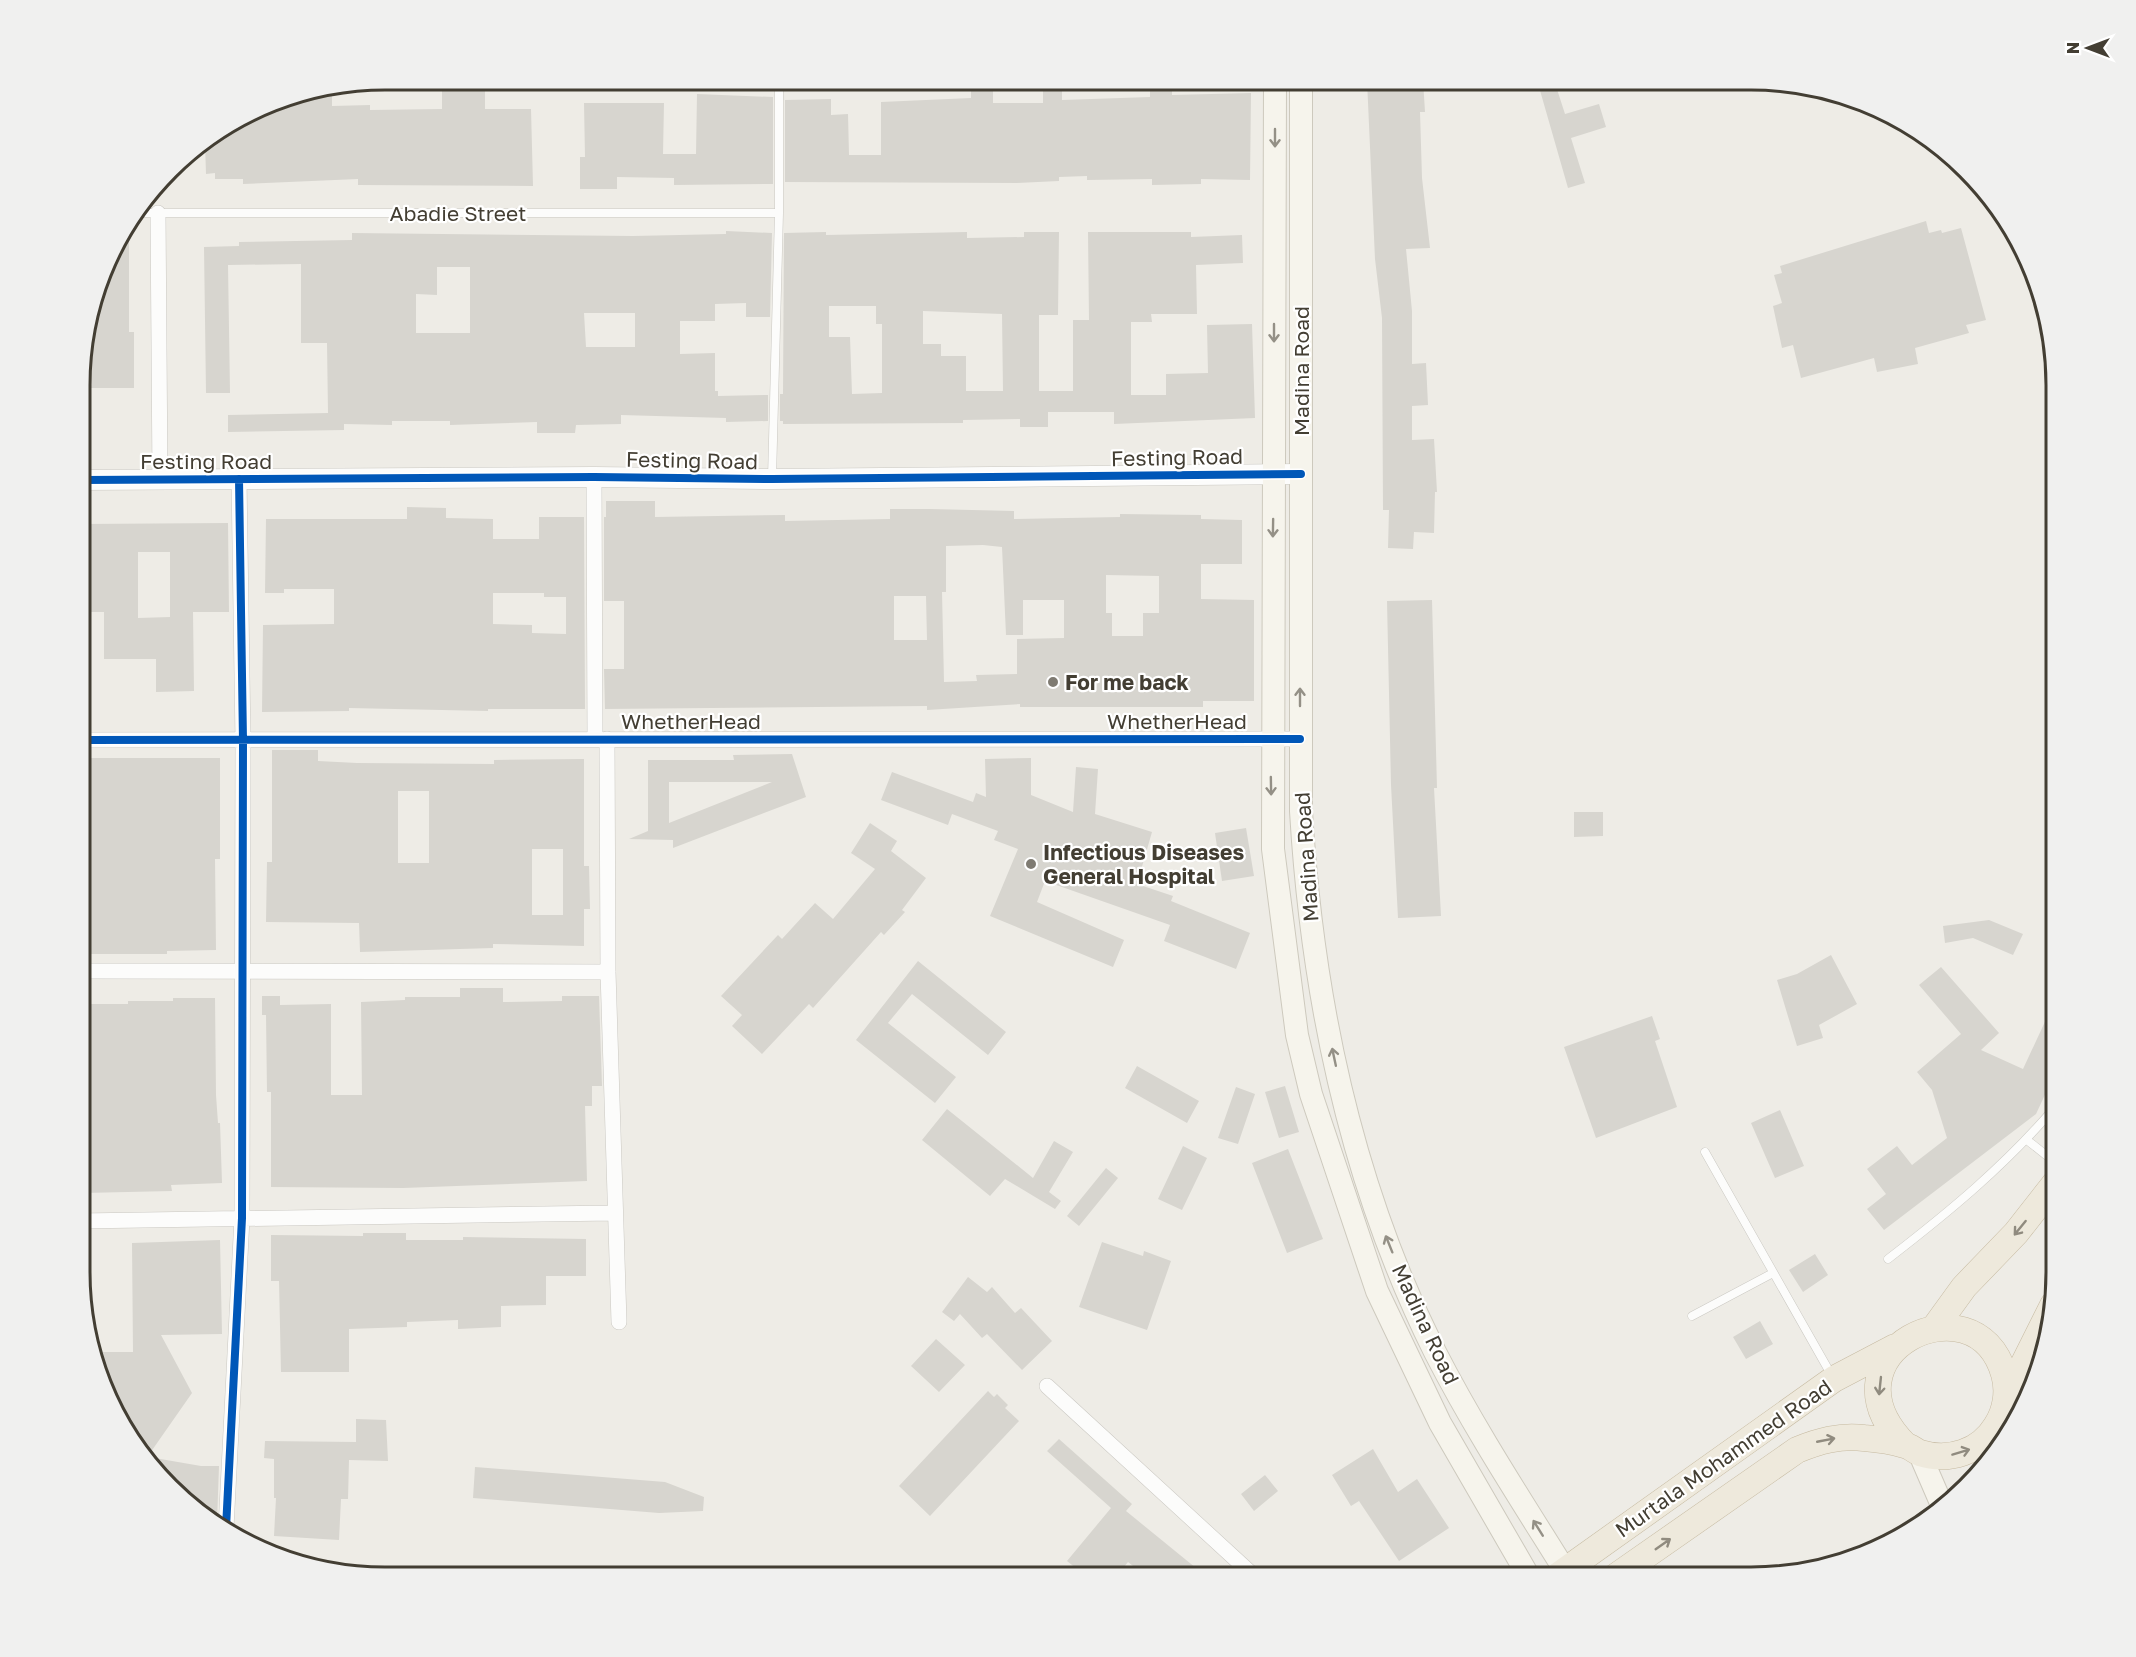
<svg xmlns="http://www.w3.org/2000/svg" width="2136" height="1657" viewBox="0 0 2136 1657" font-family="'Golos Text',sans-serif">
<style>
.building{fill:#d7d5cf;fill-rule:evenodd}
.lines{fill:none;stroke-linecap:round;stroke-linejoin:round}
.service-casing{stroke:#cac8c2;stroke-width:9}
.minor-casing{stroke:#cac8c2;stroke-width:16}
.tertiary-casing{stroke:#cac8c2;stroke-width:21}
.secondary-casing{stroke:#cdc9bd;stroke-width:24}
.trunk-casing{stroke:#c6baa1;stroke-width:27}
.service{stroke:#fcfcfb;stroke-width:8}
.minor{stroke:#fcfcfb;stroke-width:15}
.tertiary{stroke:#fcfcfb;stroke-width:20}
.secondary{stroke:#f6f4ec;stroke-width:22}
.trunk{stroke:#eee9dc;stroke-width:26}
.cycleway-casing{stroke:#fff;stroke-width:11}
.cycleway{stroke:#0057b8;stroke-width:8}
.oneway{stroke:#949086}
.oneway2{stroke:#908b7f}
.poi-dot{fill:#7f7b72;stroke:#fff;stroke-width:2}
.labels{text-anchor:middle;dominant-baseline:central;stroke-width:4.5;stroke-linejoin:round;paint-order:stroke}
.street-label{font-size:21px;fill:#433e33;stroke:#fff}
.poi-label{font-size:21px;font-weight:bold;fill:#433e33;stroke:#fff;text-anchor:start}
.rim{fill:none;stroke:#433e33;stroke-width:3}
</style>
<rect width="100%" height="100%" fill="#eeece6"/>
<path class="building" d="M442,80h43v29h46l2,77 -175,-1v-6l-115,5v-5h-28v-6l-9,1 -1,-31 82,-47 45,-2v12l38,-1v5l72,-1z
M1367,80h56l2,32h-5l2,66 8,70 -24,1 6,62v53l14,-1 2,42 -16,1v34l22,-1 3,53h-2l-1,41 -20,-1 -1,17 -25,-1 1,-38h-6l-1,-192 -7,-59z
M1537,80h17l11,34 34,-10 7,23 -35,11 14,45 -17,5z
M1043,88h19v12l88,-3v-6h22v4l79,-2 -1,87 -49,-1v5l-49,1v-6l-65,1v-4l-28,1v4l-42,2 -232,-1v-82l46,-1v16l17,-1 1,41h32v-53l90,-4v-7h22v12h50z
M697,94l76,3v87l-99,1v-7l-57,-1v12h-37v-32h5l-1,-54h80l-1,51h33z
M1926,221l3,12 12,-3 1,3 19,-5 25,92 -20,5 3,8 -54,15 3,16 -41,8 -3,-14 -73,20 -8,-33 -11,3 -9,-42 9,-3 -8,-28 8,-2 -2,-7z
M129,223v109h5v56h-52v-43l38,-112z
M726,231l46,2 -2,84h-24v-14l-31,1v17h-35v33l35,-1v38h3v5l50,-1v26l-42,1v-4l-105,-3v9l-45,1 -1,8h-38v-11l-87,3v-4h-58v4l-48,-1v6l-116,2v-17l100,-2 -1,-70h-26v-79l-73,1 2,128h-24l-2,-146 35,-1v-4l113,-2v-7l281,3 93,-2zM437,267h33v66h-54v-39l21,1zM584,313h51v34h-49z
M826,232v3l141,-3v6l57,-1v-5h35l-1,83h-19v76h34v-71h16l-1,-88h103v5l51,-2 1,28 -47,2 1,49h-46l1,8h-21v73h35v-21l42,-1 -1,-48 45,-1 3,94 -141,6v-12h-66v15h-28v-8l-57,1v3l-180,1v-3h-3v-27h3l1,-161zM829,306h47v18h6v69l-30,1 -2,-57h-21zM923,311l79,3 1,77h-37v-35h-25v-12h-18z
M606,501h49v16l130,-2v6l105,-2v-10h40l84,2v8l106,-2v-3l81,1v4l41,1v44h-41v35l53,1v101h-51v6h-183v-3l-93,6v-4l-322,3 -1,-40h20v-68h-20v-84h2zM983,545l19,2 4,88h17v-35h41v38l-47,1v35l-41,1 1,6 -33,1 -2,-90h4v-46zM1106,575l53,1v37h-16v23h-31v-23h-6zM894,596h32l1,44h-33z
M407,507l39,1v10l47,1v20h46v-22h45l1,192h-97v2l-139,-3v3l-87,1 1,-87 71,-1v-35h-50v4h-19l1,-74h141zM493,593h51v4h22v37l-34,-1v-8l-39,-1z
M228,523l1,89h-36l1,79 -38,1v-33h-52v-47h-22v-88zM138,552h32v65l-32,1z
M1432,600l5,188h-3l7,128 -43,2 -7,-133 -4,-184z
M272,750h46v11l39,2 137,1v-4l90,-1v107h5l1,43h-6v37l-91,-2v4l-133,4 -1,-29 -93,-1 1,-60h5zM398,791h31v72h-31zM532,849h31v66h-31z
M792,754l14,43 -133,51v-8l-44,-1 19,-8v-71h86l-1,-5zM669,782h103l-103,41z
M81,758h139v101h-5l1,91 -49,1v3h-83v-6h-3z
M1031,758v37l42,17 3,-45 22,2 -3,45 57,18 -15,52 36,12 -2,5 79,32 -14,36 -72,-28 6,-16 -125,-44 -8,21 87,38 -11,27 -123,-51 28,-67 -24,-9 4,-9 -46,-17 -4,11 -67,-25 11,-28 81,30 3,-9 10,4 -1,-38z
M1574,812h29v24l-29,1z
M870,823l27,18 -6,10 35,27 -24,32 3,2 -21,23 -3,-3 -68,76 -4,-4 -47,50 -30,-28 10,-11 -21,-19 57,-61 4,4 33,-36 18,16 42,-50 -24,-16z
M1246,828l8,48 -32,5 -7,-48z
M1989,920l34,14 -10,21 -40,-17 -28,5 -2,-17z
M1831,955l26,49 -38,21 4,13 -26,8 -20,-66 20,-6z
M918,961l88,71 -18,23 -76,-61 -24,29 68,54 -21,26 -79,-63z
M1941,967l58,66 -18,17 42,19 33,-71v73l-20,43 -152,116 -17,-21 19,-15 -19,-25 30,-23 15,19 35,-27 -15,-48 -15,-18 44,-38 -42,-49z
M460,988h43v14l59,-1v-5h37l3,90h-10v20h-7l2,75 -184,7 -132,-1v-95h-4l-1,-77h-4v-19h18v9l51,-1v91h31l-1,-93 44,-2v-3h55z
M173,998h42l1,97 2,28h2l2,60 -51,2 1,6 -89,2 -2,-189h47v-3h45z
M1652,1016l8,23 -5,2 22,66 -81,31 -32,-91z
M1137,1066l62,35 -12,22 -62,-35z
M1285,1086l14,46 -20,6 -14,-46z
M1236,1087l19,7 -17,50 -20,-6z
M947,1109l86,69 21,-37 19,11 -24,40 12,9 -6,8 -50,-30 -15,17 -68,-56z
M1780,1110l24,56 -29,12 -24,-55z
M1183,1146l24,12 -25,52 -24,-11z
M1288,1149l35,90 -36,14 -35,-90z
M1106,1168l12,10 -39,48 -12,-10z
M363,1233h43v7h57v-3l123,2v37h-40v29l-45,1v21l-43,2v-9l-51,2v5l-58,2v43h-68l-2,-91h-8v-46l92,1z
M220,1240l2,94 -61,1 31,58 -44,63 -37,-49 -15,-55h37l-1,-109z
M1102,1242l41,14 1,-5 27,10 -24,69 -68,-23z
M1815,1254l13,21 -25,17 -14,-22z
M968,1277l19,15 5,-5 23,26 6,-5 31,33 -30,29 -35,-36 -5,4 -22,-24 -6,7 -12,-9z
M1760,1321l13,23 -27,15 -13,-22z
M936,1339l29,26 -26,27 -28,-26z
M988,1391l6,6 3,-3 11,11 -3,3 14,13 -89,95 -31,-30z
M356,1419l30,1 2,41 -39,-1 -1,39h-7l-2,41 -65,-4 2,-38h-2v-39l-10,-1 1,-17 91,1z
M1059,1439l73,65 -6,7 81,66h-60l-19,-15 -12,15h-29l-20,-16 44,-53 -64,-57z
M1373,1449l25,43 19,-13 32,49 -50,33 -40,-60 -8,5 -19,-31z
M149,1457l52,9h18l-2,56 -33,-20z
M475,1467l190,15 39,15 -1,14 -44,2 -186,-15z
M1265,1475l13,16 -24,20 -13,-17z"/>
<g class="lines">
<g class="service-casing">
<path id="service" d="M137,213h642
M772,478l7,-265v-133
M2027,1140l29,23
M1705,1152l127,224
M1888,1259c61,-47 118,-94 168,-153
M1692,1316l81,-43"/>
</g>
<g class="minor-casing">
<path id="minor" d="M158,213l2,267
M594,477l1,262
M607,739l1,233 11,350
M81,740l1219,-1
M81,971l527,1
M80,1221l534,-8
M1047,1386l208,191
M226,1528l16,-310 1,-478 -4,-261"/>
</g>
<g class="tertiary-casing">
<path id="tertiary" d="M82,480l512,-3 178,2 529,-5"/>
</g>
<g class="secondary-casing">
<path id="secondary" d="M1275,80l-2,769 24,186 14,59 66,197 63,132 89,154
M1301,80v731c11,185 50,373 134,541 40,78 88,151 134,225
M1919,1452l22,51"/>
</g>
<g class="trunk-casing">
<path id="trunk" d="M1935,1327l29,-40 52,-54 40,-51
M2007,1397l46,-92
M1556,1577l278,-198 61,-32
M1615,1577l182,-127c22,-9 43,-15 67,-12 12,1 28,3 40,7 6,1 11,6 16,8 29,9 60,-1 76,-27 10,-15 13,-35 8,-52 -29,-100 -189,-20 -99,71"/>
</g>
<use href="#service" class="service"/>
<use href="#minor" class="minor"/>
<use href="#tertiary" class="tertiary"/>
<use href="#secondary" class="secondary"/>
<use href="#trunk" class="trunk"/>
<g class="cycleway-casing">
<path id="cycleway" d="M82,480l512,-3 178,2 529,-5
M81,740l1219,-1
M226,1528l16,-310 1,-478 -4,-261"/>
</g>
<use href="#cycleway" class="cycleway"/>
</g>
<defs><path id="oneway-shaft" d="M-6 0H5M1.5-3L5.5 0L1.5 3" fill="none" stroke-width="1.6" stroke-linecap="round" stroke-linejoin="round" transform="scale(1.5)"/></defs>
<g class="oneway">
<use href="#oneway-shaft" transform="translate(1275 138) rotate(90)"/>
<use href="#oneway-shaft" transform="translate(1274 333) rotate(90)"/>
<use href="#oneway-shaft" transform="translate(1273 528) rotate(91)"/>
<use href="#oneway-shaft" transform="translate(1300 697) rotate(-90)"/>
<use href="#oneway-shaft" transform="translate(1271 786) rotate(89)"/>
<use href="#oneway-shaft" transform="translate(1334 1057) rotate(-102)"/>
<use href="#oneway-shaft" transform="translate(1389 1244) rotate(-112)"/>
<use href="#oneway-shaft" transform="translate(1538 1528) rotate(-122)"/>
</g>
<g class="oneway2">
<use href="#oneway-shaft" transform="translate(2020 1228) rotate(129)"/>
<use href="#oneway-shaft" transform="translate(1880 1386) rotate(96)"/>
<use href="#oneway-shaft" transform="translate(1826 1440) rotate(-11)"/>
<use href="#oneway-shaft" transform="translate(1961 1452) rotate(-17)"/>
<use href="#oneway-shaft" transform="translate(1663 1544) rotate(-35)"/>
</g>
<g class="poi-dot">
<circle cx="1053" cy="682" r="6"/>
<circle cx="1031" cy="864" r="6"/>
</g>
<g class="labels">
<g class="street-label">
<text x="458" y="213">Abadie Street</text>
<text transform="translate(1301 371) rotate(-90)">Madina Road</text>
<text transform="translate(1177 457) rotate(-1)">Festing Road</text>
<text transform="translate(692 460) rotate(1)">Festing Road</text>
<text x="206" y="461">Festing Road</text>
<text x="691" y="721">WhetherHead</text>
<text x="1177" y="721">WhetherHead</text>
<text transform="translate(1306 857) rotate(-94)">Madina Road</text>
<text transform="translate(1426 1324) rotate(65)">Madina Road</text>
<text transform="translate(1723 1458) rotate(-35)">Murtala Mohammed Road</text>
</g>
<g class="poi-label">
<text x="1065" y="682">For me back</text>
<text x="1043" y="852">Infectious Diseases<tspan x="1043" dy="24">General Hospital</tspan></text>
</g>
</g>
<path d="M0 0H2136V1657H0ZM385 90H1751A295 295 0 0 1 2046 385V1272A295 295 0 0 1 1751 1567H385A295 295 0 0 1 90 1272V385A295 295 0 0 1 385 90Z" fill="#f0f0ef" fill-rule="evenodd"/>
<path class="rim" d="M385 90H1751A295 295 0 0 1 2046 385V1272A295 295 0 0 1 1751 1567H385A295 295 0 0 1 90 1272V385A295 295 0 0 1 385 90Z"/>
<g transform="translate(2088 48) rotate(270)" stroke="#ffffff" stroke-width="4.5" paint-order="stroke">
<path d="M0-4.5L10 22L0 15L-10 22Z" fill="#433e33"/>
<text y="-9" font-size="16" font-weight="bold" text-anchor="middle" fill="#433e33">N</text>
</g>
</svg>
